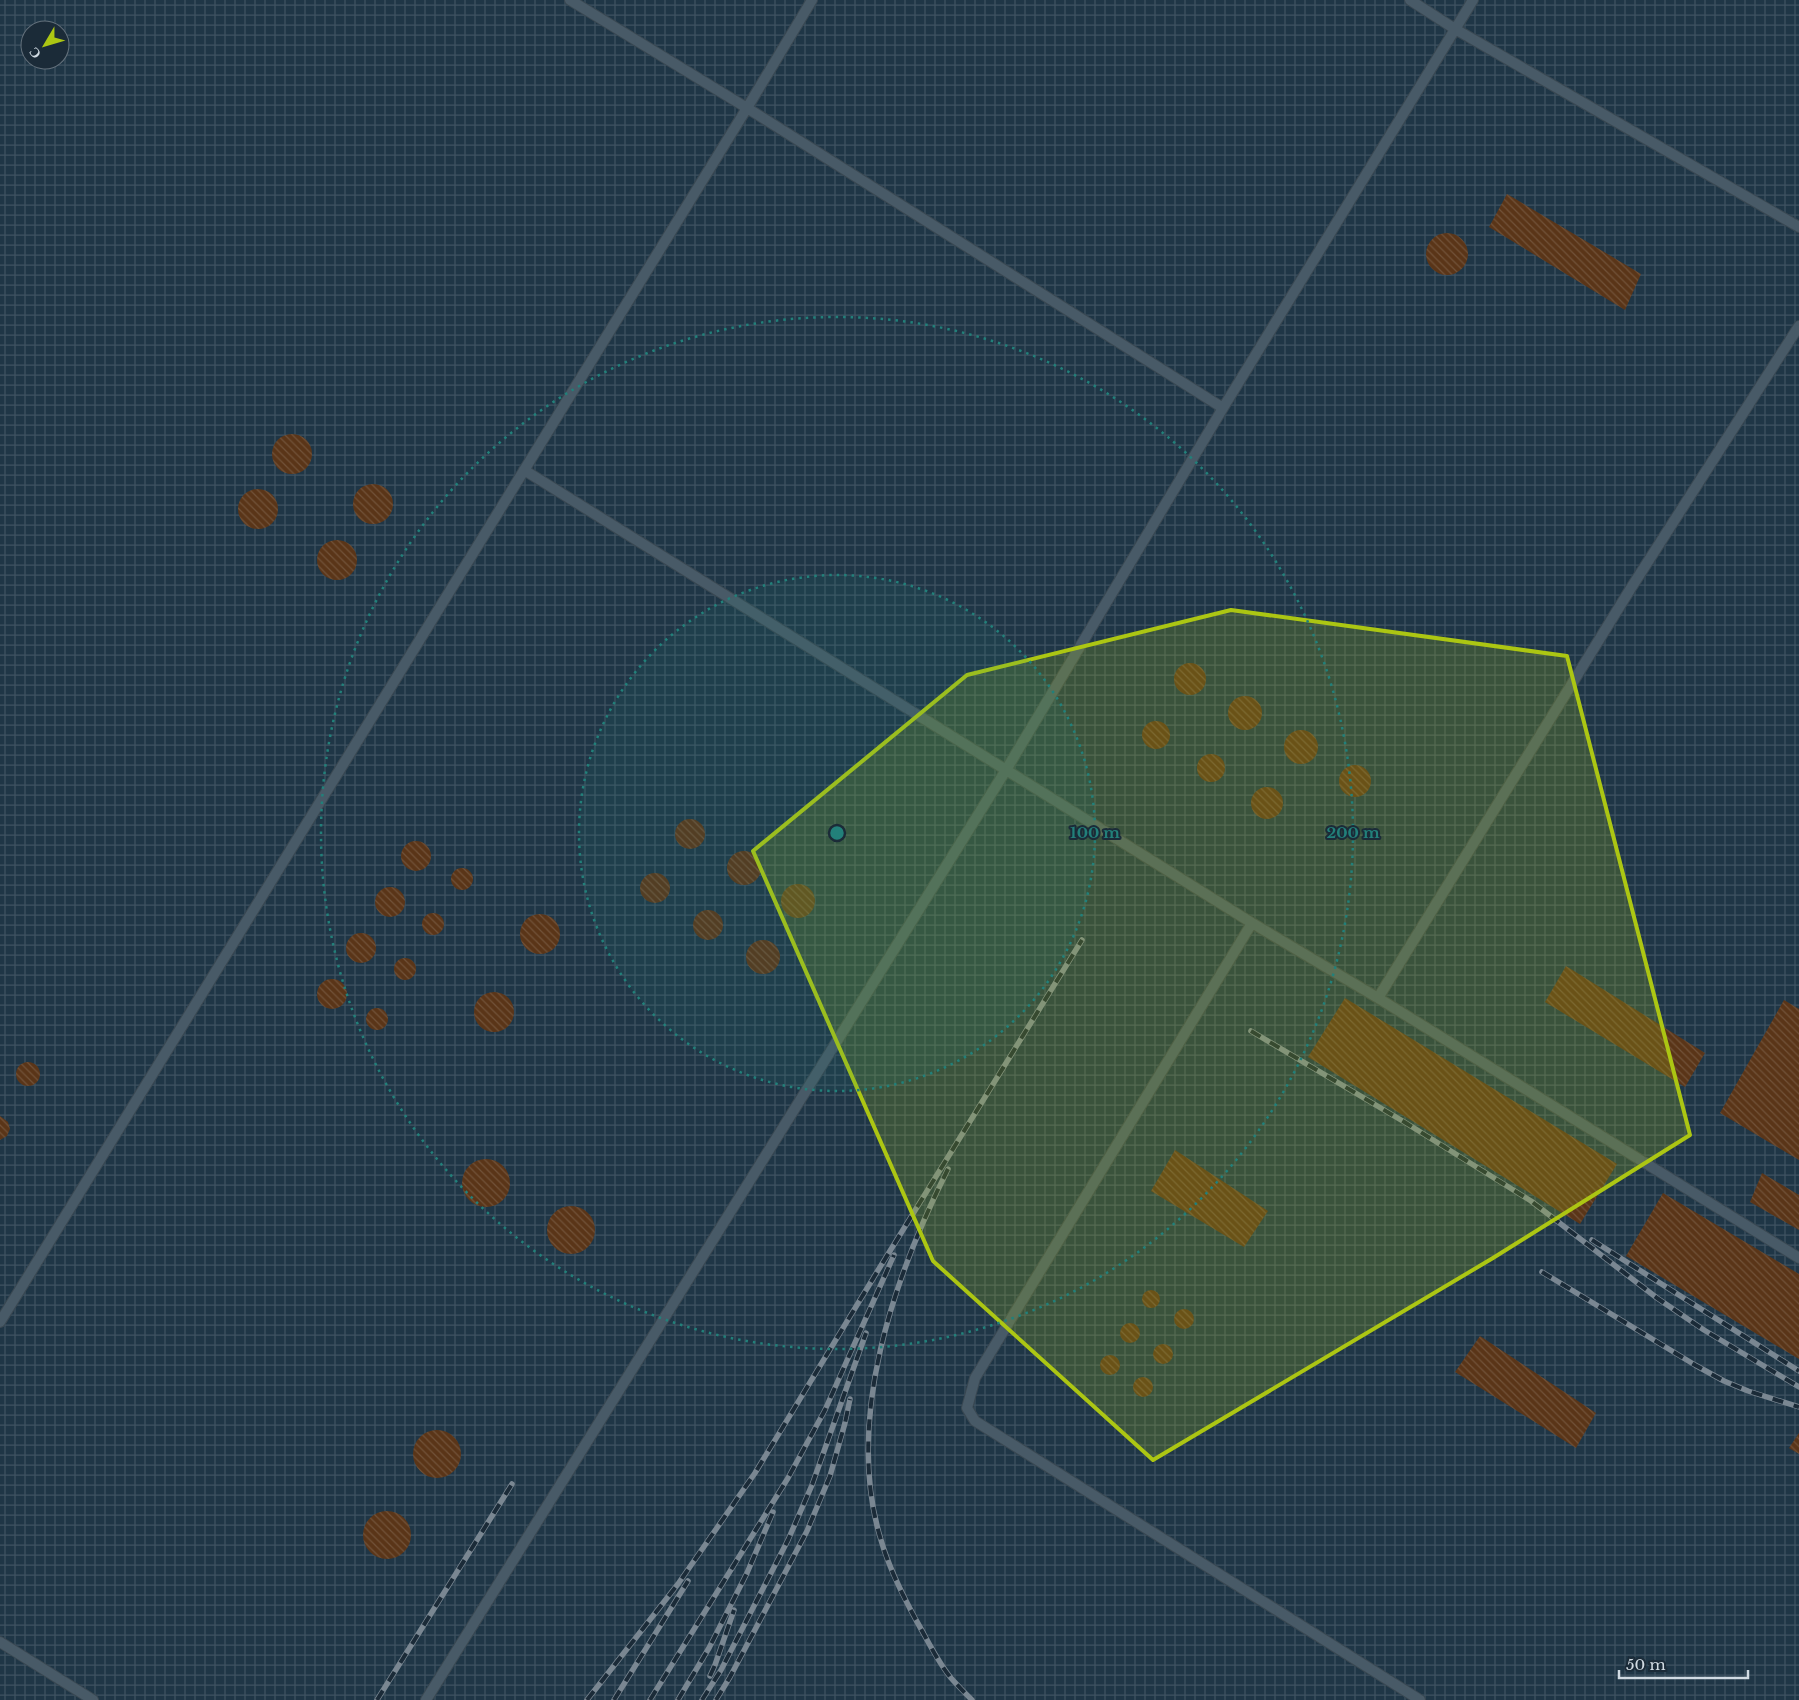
<svg xmlns="http://www.w3.org/2000/svg" width="1799" height="1700" viewBox="0 0 1799 1700" font-family="'Libre Baskerville',serif">
<style>
.industrial{fill:url(#industrial-grid);fill-rule:evenodd}
.building{fill:url(#building-back-hatch)}
.lines{fill:none;stroke-linecap:round;stroke-linejoin:round}
.service-casing{stroke:#3a4852;stroke-width:12}
.service{stroke:#485a67;stroke-width:10}
.rail-casing{stroke:#7a8792;stroke-width:5.5}
.rail{stroke:#1b2b38;stroke-width:4;stroke-dasharray:11;stroke-linecap:butt}
.marked{fill:#acc613;fill-opacity:0.2;stroke:#acc613;stroke-width:4;stroke-linejoin:round}
.ring{fill:none;stroke:#22807a;stroke-width:2.5;stroke-dasharray:2.5 5}
.centre{fill:#22807a;stroke:#1b2b38;stroke-width:2.5}
.ring-label{font-size:15px;text-anchor:middle;font-weight:bold;fill:#22807a;stroke:#1b2b38;stroke-width:4;stroke-linejoin:round;paint-order:stroke}
</style>
<defs>
<pattern id="industrial-grid" width="8" height="8" patternUnits="userSpaceOnUse" patternTransform="scale(1.25)"><rect width="8" height="8" fill="#1f3646"/><path d="M0 4h8M4 0v8" fill="none" stroke="#3e5261"/></pattern>
<pattern id="building-back-hatch" width="6" height="6" patternUnits="userSpaceOnUse" patternTransform="scale(1.25)"><rect width="6" height="6" fill="#5a3518"/><path d="M-1 5l2 2M0 0l6 6M5-1l2 2" fill="none" stroke="#715239"/></pattern>
</defs>
<rect width="100%" height="100%" fill="#1b2b38"/>
<path class="industrial" d="M0,0h1799v1700h-1799zM30,30h30v30h-30z"/>
<path class="building" d="M1507,194l134,80 -16,36 -136,-83z
M1426 254a21 21 0 1 1 42 0a21 21 0 1 1-42 0Z
M272 454a20 20 0 1 1 40 0a20 20 0 1 1-40 0Z
M353 504a20 20 0 1 1 40 0a20 20 0 1 1-40 0Z
M238 509a20 20 0 1 1 40 0a20 20 0 1 1-40 0Z
M317 560a20 20 0 1 1 40 0a20 20 0 1 1-40 0Z
M1174 679a16 16 0 1 1 32 0a16 16 0 1 1-32 0Z
M1228 713a17 17 0 1 1 34 0a17 17 0 1 1-34 0Z
M1142 735a14 14 0 1 1 28 0a14 14 0 1 1-28 0Z
M1284 747a17 17 0 1 1 34 0a17 17 0 1 1-34 0Z
M1197 768a14 14 0 1 1 28 0a14 14 0 1 1-28 0Z
M1339 781a16 16 0 1 1 32 0a16 16 0 1 1-32 0Z
M1251 803a16 16 0 1 1 32 0a16 16 0 1 1-32 0Z
M675 834a15 15 0 1 1 30 0a15 15 0 1 1-30 0Z
M401 856a15 15 0 1 1 30 0a15 15 0 1 1-30 0Z
M727 868a17 17 0 1 1 34 0a17 17 0 1 1-34 0Z
M451 879a11 11 0 1 1 22 0a11 11 0 1 1-22 0Z
M640 888a15 15 0 1 1 30 0a15 15 0 1 1-30 0Z
M781 901a17 17 0 1 1 34 0a17 17 0 1 1-34 0Z
M375 902a15 15 0 1 1 30 0a15 15 0 1 1-30 0Z
M693 925a15 15 0 1 1 30 0a15 15 0 1 1-30 0Z
M422 924a11 11 0 1 1 22 0a11 11 0 1 1-22 0Z
M520 934a20 20 0 1 1 40 0a20 20 0 1 1-40 0Z
M346 948a15 15 0 1 1 30 0a15 15 0 1 1-30 0Z
M746 957a17 17 0 1 1 34 0a17 17 0 1 1-34 0Z
M394 969a11 11 0 1 1 22 0a11 11 0 1 1-22 0Z
M1566,966l139,87 -20,34 -140,-85z
M317 994a15 15 0 1 1 30 0a15 15 0 1 1-30 0Z
M474 1012a20 20 0 1 1 40 0a20 20 0 1 1-40 0Z
M1345,998l272,166 -37,60 -272,-167z
M1784,1000l15,9v151l-79,-47z
M366 1019a11 11 0 1 1 22 0a11 11 0 1 1-22 0Z
M16 1074a12 12 0 1 1 24 0a12 12 0 1 1-24 0Z
M0,1116l8,6 2,7 -3,7 -7,4z
M1175,1150l93,61 -24,36 -93,-56z
M462 1183a24 24 0 1 1 48 0a24 24 0 1 1-48 0Z
M1762,1173l37,22v35l-49,-28z
M1663,1193l136,81v85l-173,-103z
M547 1230a24 24 0 1 1 48 0a24 24 0 1 1-48 0Z
M1142 1299a9 9 0 1 1 18 0a9 9 0 1 1-18 0Z
M1174 1319a10 10 0 1 1 20 0a10 10 0 1 1-20 0Z
M1120 1333a10 10 0 1 1 20 0a10 10 0 1 1-20 0Z
M1480,1336l116,77 -20,35 -121,-76z
M1153 1354a10 10 0 1 1 20 0a10 10 0 1 1-20 0Z
M1100 1365a10 10 0 1 1 20 0a10 10 0 1 1-20 0Z
M1133 1387a10 10 0 1 1 20 0a10 10 0 1 1-20 0Z
M413 1454a24 24 0 1 1 48 0a24 24 0 1 1-48 0Z
M1799,1433v21l-10,-6z
M363 1535a24 24 0 1 1 48 0a24 24 0 1 1-48 0Z"/>
<g class="lines">
<g class="service-casing">
<path id="service" d="M570,0l177,108 476,300
M1410,0l45,29 344,198
M524,470l728,453
M1378,998l253,-410 168,-262
M0,1322l747,-1214 65,-108
M0,1642l93,58
M426,1700l580,-930 217,-362 250,-408
M1420,1700l-445,-279 -8,-13 8,-30 277,-455 126,75 421,260"/>
</g>
<use href="#service" class="service"/>
<g class="rail-casing">
<path id="rail" d="M1251,1031l155,92 125,78 126,97 47,32 95,57
M948,1169c-54,108 -104,251 -67,371 8,28 21,54 35,80 11,19 21,41 35,58 7,8 14,15 21,22
M1592,1240l207,131
M1542,1272l153,93 29,16 24,10 51,16
M710,1676l5,-11 19,-55
M377,1700l135,-216
M587,1700l91,-116 77,-111 122,-201 205,-332
M614,1700l74,-119
M650,1700l138,-222 37,-68 69,-155
M678,1700l31,-52 38,-75 26,-61
M702,1700l19,-30 67,-130 24,-55 54,-152
M716,1700l14,-23 77,-146 23,-55 15,-53 5,-24"/>
</g>
<use href="#rail" class="rail"/>
</g>
<path class="marked" d="M1231,610l336,46 123,479 -197,123 -340,202 -220,-199 -180,-410 214,-176z"/>
<circle cx="837" cy="833" r="258" fill="#22807a" fill-opacity=".12"/>
<g class="ring">
<circle cx="837" cy="833" r="258"/>
<circle cx="837" cy="833" r="516"/>
</g>
<circle cx="837" cy="833" r="8" class="centre"/>
<g class="ring-label">
<text x="1095" y="838">100 m</text>
<text x="1353" y="838">200 m</text>
</g>
<g transform="translate(45 45) rotate(232)"><circle r="24" fill="#1b2b38" stroke="#64717c"/>
<path d="M0-4L9 19L0 12L-9 19Z" fill="#acc613"/>
<text y="-8" font-size="14" font-weight="bold" text-anchor="middle" fill="#d1dbe3">С</text>
</g>
<path d="M1619 1670v8h129v-8" fill="none" stroke="#d1dbe3" stroke-width="2.5"/>
<text x="1626" y="1670" font-size="15" fill="#d1dbe3" stroke="#1b2b38" stroke-width="4" paint-order="stroke">50 m</text>
</svg>
